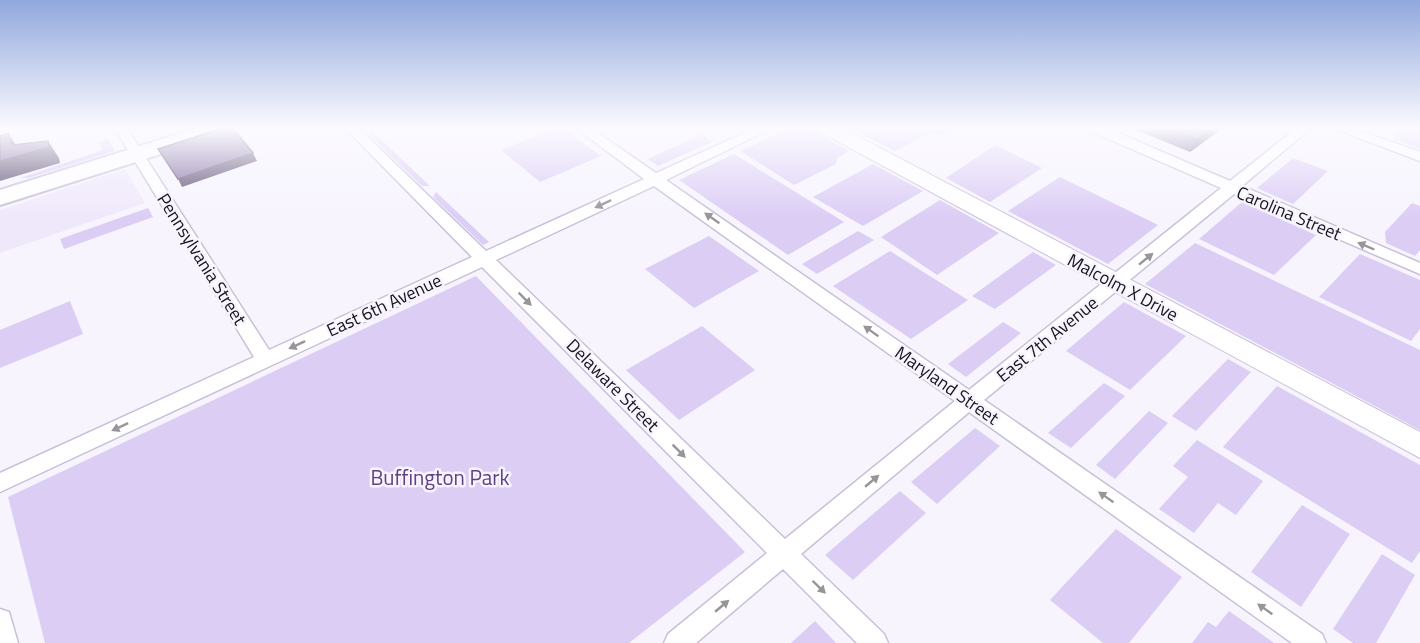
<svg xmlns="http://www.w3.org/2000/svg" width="1420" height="643" viewBox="0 0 1420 643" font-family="'Titillium Web',sans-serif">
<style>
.built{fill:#efe8fb}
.green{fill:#dccdf5}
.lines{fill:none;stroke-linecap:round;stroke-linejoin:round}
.street-casing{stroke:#c9c0d8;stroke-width:3}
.secondary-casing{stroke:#c9c0d8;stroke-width:2}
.primary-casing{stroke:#c9c0d8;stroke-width:4}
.street{fill:#fff;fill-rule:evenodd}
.secondary{fill:#fff;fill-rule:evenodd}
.primary{fill:#fff;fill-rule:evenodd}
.wall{fill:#73618d}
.shaded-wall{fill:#5e4f73}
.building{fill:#8671a4;stroke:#5e4f73;stroke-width:1.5}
.oneway{fill:#979599}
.labels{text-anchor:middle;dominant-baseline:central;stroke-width:5;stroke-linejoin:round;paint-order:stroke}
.street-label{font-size:18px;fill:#17141c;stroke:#f7f4fe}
.near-park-label{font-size:21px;fill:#604185;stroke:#f7f4fe}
</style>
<rect width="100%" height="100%" fill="#f7f4fe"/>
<path class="built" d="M125,169l20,34 -145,50v-43z"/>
<path class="green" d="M560,127l41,29 -61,26 -39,-32z
M793,127h13l43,24 -12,7 -1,6 -42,21 -54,-34z
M848,127h106l-15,9 -7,-4 -37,19z
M1406,127h14v22l-27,-10z
M371,130l59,56h-8l-54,-52z
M702,134l10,8 -54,24 -10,-7z
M108,139l7,12 -86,27h-9l83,-28 -4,-8z
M995,145l47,23 -52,34 -44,-24z
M734,154l110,68 -56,33 -109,-75z
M1293,158l35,13 -35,33 -36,-16z
M873,164l50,27 -60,35 -50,-29z
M1060,177l98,48 -50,39 -100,-53z
M436,192l53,50 -6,3 -50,-48z
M940,200l59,33 -62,42 -56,-38z
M1242,202l74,33 -42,40 -75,-36z
M1412,203l8,3v44l-5,6 -29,-13 -1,-11z
M148,208l5,9 -89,32 -4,-10z
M858,231l16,9 -57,34 -15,-10z
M709,236l50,35 -65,37 -49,-39z
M1195,243l225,107v80l-275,-146z
M890,251l78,49 -57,39 -78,-53z
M1033,252l23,13 -61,44 -23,-13z
M1360,254l60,26v49l-9,12 -92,-44z
M476,276l269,276 -116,91h-584l-37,-146z
M70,301l13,33 -83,34v-38z
M1124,302l62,34 -56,54 -64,-39z
M1003,322l18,11 -55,44 -18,-13z
M702,326l53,44 -76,50 -53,-50z
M1228,359l23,13 -55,59 -24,-15z
M1104,383l21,13 -54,52 -23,-15z
M1277,386l143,79v86l-8,12 -189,-116z
M1149,411l19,12 -53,56 -19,-14z
M975,428l25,18 -63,58 -26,-22z
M1197,440l66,41 -27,34 -18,-12 -24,30 -35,-24 29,-32 -15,-11z
M900,491l26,22 -73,67 -28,-25z
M1302,505l48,29 -49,73 -50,-35z
M1116,529l66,48 -53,66h-26l-53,-43z
M1382,554l33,21 -39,68h-23l-20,-14z
M1229,611l45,32h-82l16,-21 8,5z
M815,621l21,22h-45z"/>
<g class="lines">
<g class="street-casing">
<path id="street" d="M114,127h12l143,223 203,-93 -128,-130h13l129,124 158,-72 -69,-52h14l67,46 102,-46h16l-108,53 303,210 252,-202 -133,-58 -1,-3h17l126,54 68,-54h14l-70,59 178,77v11l-186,-80 -250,206 338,234 4,9h-34l-323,-231 -168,142 83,80 4,9h-31l-74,-74 -87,74h-32l4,-9 99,-81 -285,-286 -482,225v-19l254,-116zM654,186l301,215 -170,138 -289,-279z
M1330,127h19l71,25v9z
M0,609l9,3 9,31h-18z"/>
</g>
<g class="secondary-casing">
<path id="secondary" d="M816,127h24l580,305v26l-601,-327z"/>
</g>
<g class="primary-casing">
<path id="primary" d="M201,127h32l-3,5 -230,73v-15z"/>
</g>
<use href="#street" class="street"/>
<use href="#secondary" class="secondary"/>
<use href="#primary" class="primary"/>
</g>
<path class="wall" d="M1129,127h95l-34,25z"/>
<path class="shaded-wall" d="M1214,127h10l-34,25 6,-12z
M8,133l11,17 29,-9 11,17 1,5 -60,18v-20l12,-16z
M253,153l4,8 -75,26 -4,-8z"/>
<path class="building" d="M226,127h6l21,26 -75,26 -20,-30z
M1164,127h50l-18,13z
M8,133l4,12 36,-4 1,6 -49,14v-25z"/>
<defs><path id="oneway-solid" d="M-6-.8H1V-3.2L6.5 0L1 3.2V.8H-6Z" transform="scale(1.5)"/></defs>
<g class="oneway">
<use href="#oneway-solid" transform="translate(603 204) rotate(155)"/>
<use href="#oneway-solid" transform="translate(712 218) rotate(-145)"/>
<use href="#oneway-solid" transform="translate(1366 246) rotate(-157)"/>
<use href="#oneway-solid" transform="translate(1146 259) rotate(-39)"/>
<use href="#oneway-solid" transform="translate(525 299) rotate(45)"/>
<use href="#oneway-solid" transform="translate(871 331) rotate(-145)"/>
<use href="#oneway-solid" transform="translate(297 345) rotate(155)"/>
<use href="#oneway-solid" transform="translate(120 427) rotate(155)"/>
<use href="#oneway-solid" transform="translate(679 451) rotate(45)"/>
<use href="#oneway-solid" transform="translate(872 481) rotate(-40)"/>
<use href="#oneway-solid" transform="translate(1106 497) rotate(-145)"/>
<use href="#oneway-solid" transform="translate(819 587) rotate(44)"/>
<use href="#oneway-solid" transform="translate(722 606) rotate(-40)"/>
<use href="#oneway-solid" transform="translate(1265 609) rotate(-145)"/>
</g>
<linearGradient id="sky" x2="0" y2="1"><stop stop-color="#90a8dd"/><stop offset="0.59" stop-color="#fbfaff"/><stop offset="1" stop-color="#fbfaff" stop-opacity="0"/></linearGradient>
<rect width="1420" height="217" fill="url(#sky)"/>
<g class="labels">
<g class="street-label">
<text transform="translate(1289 213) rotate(23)">Carolina Street</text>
<text transform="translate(202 259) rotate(58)">Pennsylvania Street</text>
<text transform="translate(1123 287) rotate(28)">Malcolm X Drive</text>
<text transform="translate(384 305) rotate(-25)">East 6th Avenue</text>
<text transform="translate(1047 339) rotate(-39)">East 7th Avenue</text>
<text transform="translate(613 385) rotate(45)">Delaware Street</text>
<text transform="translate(947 385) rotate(35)">Maryland Street</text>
</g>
<g class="near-park-label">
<text x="440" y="477">Buffington Park</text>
</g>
</g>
</svg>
